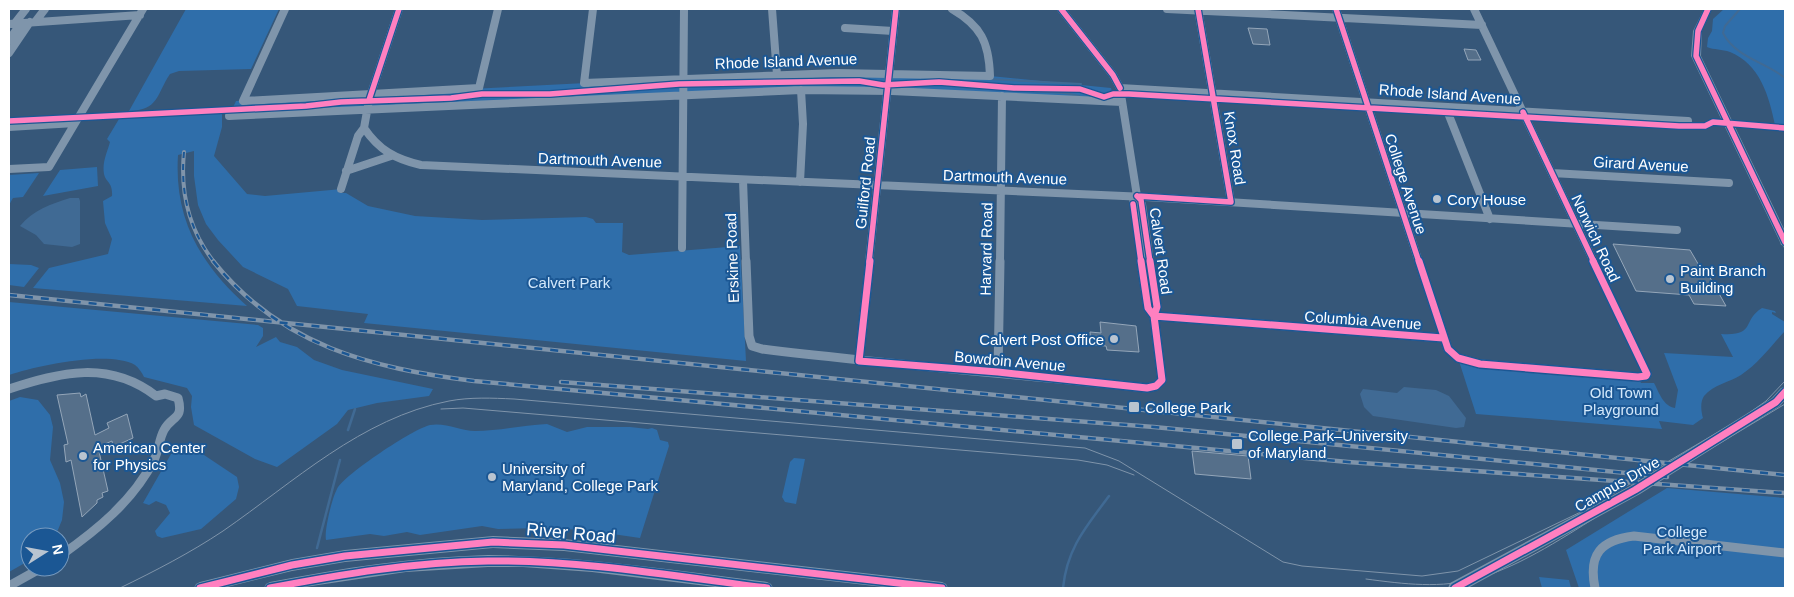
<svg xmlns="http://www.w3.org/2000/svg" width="1794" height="597" viewBox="0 0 1794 597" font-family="Arial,sans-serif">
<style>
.green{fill:#2f6eaa}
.water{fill:#406a94}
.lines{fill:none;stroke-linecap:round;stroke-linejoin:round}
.stream-far1{stroke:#406a94;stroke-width:2}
.stream{stroke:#406a94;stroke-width:2.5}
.building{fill:#556f8a;stroke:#94a6b9}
.minor-far1{stroke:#7f95ab;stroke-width:8}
.minor{stroke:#7f95ab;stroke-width:9}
.tertiary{fill:#7f95ab;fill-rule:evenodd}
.secondary{fill:#7a91a8;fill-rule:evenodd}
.tram{stroke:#7f94aa;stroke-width:1}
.rail-far1-casing{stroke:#7f94aa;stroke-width:4}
.rail-casing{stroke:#7f94aa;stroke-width:4.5}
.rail-far1{stroke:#1b5794;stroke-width:2;stroke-dasharray:6;stroke-linecap:butt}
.rail{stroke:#1b5794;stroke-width:2.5;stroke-dasharray:8;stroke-linecap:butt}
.cycleway-far1-casing{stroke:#1b5794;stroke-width:8}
.cycleway-casing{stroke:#1b5794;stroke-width:10}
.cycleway-far1{stroke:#ff80c0;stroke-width:5.5}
.cycleway{stroke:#ff80c0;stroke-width:7}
.poi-dot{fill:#b9c4d0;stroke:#1b5794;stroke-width:2}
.labels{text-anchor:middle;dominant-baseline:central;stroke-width:4;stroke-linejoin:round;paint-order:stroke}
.street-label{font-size:15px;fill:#fff;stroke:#1b5794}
.poi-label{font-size:15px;fill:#fff;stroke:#1b5794;text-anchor:start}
.park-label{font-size:15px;fill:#d3e8fb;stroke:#1b5794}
.near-street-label{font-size:18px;fill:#fff;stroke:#1b5794}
</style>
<rect width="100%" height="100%" fill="#365779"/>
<path class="green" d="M186,9h93l-28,60 -72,2 -9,3c-14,21 -11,36 -41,37z
M1724,9h61v116h-10c-6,-29 -15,-61 -45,-73 -8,-3 -16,-2 -23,-5l1,-9 4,-7 1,-12z
M832,73l158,3 121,12 1,4 -10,6 -196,-9 -677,27 7,-15 447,-23z
M222,112v15l-8,29 33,38 18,2 77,-7 -1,4h5l22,13 47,10 67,4 104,-3 7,2 3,4h27l-1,29 7,3 111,-9 6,115 -382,-38 4,-9 -71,-8 -9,-17 -45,-22 -25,-27 -12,-16 -8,-19 -4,-29v-25l-16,4c-4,64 22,109 69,151l-214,-18 16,-20 59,-14 4,-15 -7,-16 -2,-22 9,-5c1,-14 -6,-13 -8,-22 -2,-12 3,-21 6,-32l-3,-3 12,-20 6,-2z
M97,167l1,19 -55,10 17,-26z
M39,173l-16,24 -10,1 -4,7v-30z
M9,264l22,1 8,3 -15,19 -15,-2z
M9,302l249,23 5,3v8l-7,11 20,-10 4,5 17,5 17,13 28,10 91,19 -4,7 -52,7 -29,7 -11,14 -60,43 -22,-8 -61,-34 -3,-18 1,-11 -5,-8 -43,-11c-2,-4 -5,-9 -9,-12 -27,-15 -98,1 -126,10z
M1762,308l13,3 1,2 -4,-1v2l13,8v9c-14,15 -26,32 -44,44 -11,7 -28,10 -37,21 -4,6 -3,15 -1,22l-10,7 -34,-4 3,8 -186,-15 -18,-56 180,19 3,6h13c5,9 9,23 21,25l3,-18 -14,-37 69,4 -12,-23c36,2 20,-13 41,-26z
M20,397l18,3 12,15 3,12 -3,33 10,23 4,19 -2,18 -7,17h-25v23l-21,12v-171z
M547,424l20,8 20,-5h43l18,2 4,-1 5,2 3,10 8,2 1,4 -29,92 -55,-8 -43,-2 -44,1 -16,-3 -62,9 -13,-3 -23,4 -14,-2 -44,6c-2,-9 6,-42 11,-51 8,-15 76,-60 93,-64 15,-3 31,6 45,6 24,0 48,-6 72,-7z
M195,449l42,28 2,10 -3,12 -35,30 -39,9 -5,-2 -2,-5 15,-18 -4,-8 -10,-4 -7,4 -6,-2 28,-49z
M794,458l11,1 -9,45 -11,-2 -3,-5 8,-35z
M1667,488l118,10v90h-206l-13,-38z
M1539,577l30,3 2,8h-29z"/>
<path class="water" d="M70,198h9l1,3v43l-8,3 -28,-3 -8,-9 -16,-9c13,-16 31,-22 50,-28z
M1404,387l32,3 13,6 17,22 -2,9 -8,1 -83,-12 -9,-9 -4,-13 3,-5 34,4z"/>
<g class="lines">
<path class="stream-far1" d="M1740,9l-15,17 -2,7c12,24 42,29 62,45
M989,79l92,5
M960,87l105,6 14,3"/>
<path class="stream" d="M348,430l7,-21
M317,548l23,-88
M1063,588c4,-40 23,-61 46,-92"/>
</g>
<path class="building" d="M1248,28l19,1 3,16 -17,-1z
M1464,49l12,1 5,10h-13z
M1613,244l77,6 14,24h4l18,32 -32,-2 -5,-9 -53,-4z
M1100,322l36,4 3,26 -32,-2 -1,-4 -15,-1 -1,-13 11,1z
M80,393l1,4 5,-3 9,41 14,-7 -2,-5 20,-9 6,24 -20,9 -1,-6 -14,6 10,44 -6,2 1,4 -6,3v3l-15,14 -11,-57 -5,2 -2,-17 4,-1 -11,-49z
M1192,451l56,5 3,23 -56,-5z"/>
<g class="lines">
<path class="minor-far1" d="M285,9l-42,92 236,-13 19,-79
M399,9l-30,91 -5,28c15,22 31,31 57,37l725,32 531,33
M593,9l-9,74 253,-10 153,3c-1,-34 -9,-50 -38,-67
M772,9l5,66
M1061,9l52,66 7,13 17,108 5,8 8,58
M1167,9l315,16
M1198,9l33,193
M1336,9l83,253
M1474,9l120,253
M35,22l10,-13
M15,23l11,-14
M9,24l131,-9
M845,28l48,3
M9,40l12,-17
M9,53l21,-31
M1120,88l568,33
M1446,108l44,111
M229,116l572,-26 91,1 230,11
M9,127l66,-4
M9,169l40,-2 94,-158
M346,171l45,-15
M1552,173l177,10
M743,180l3,82
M800,182l3,-58 -2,-34
M341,189l17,-53 6,-8
M1137,196l-4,3 9,63
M682,248l2,-239
M869,262l27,-253
M1000,262l2,-166"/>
<path class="minor" d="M746,261l3,75 3,10 10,3c128,16 257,25 385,39l9,-2 6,-6 -8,-64 3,-9 -7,-46
M1141,261l7,47 6,8
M1419,261l29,88 10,9 22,6 158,13 8,-1 1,-2 -54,-113
M1154,316l289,22
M859,361l11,-100
M998,372l2,-111
M9,389c52,-17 100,-29 147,7l9,-2 13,4c6,22 -6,17 -14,32 -5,9 -5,20 -10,30 -21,41 -57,70 -94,96
M9,586l34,-19
M1595,588c-7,-34 6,-48 39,-52l151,17"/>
<path class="tertiary" d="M493,536l71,3 378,43 4,2 2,4h-56l-328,-37 -71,-3 -148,14 -53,9 -69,17h-29l2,-4 4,-2 92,-23 53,-9z
M488,555c94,1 186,15 279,27l4,2 2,4h-50l-131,-16 -69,-5h-35l-82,5 -108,16h-34l2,-4 4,-2c72,-14 144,-25 218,-27z"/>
<path class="secondary" d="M1704,9h8l-10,22 -1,25 84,175v15l-4,-1 -1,-3 -89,-186 2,-25z
M1785,387v13l-5,6 -140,88 -172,94h-20l2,-5 180,-97 142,-88 9,-10z"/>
<path class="tram" d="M1706,9c-10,17 -14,32 -9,51l88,189
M441,409l22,-1 615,52 29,5 27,10
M1366,579c38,5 75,10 113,-1 44,-13 88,-43 127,-67 60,-35 119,-71 179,-107
M120,588c35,-17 70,-35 103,-57 71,-49 138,-113 226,-130 21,-4 43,-3 65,-2l571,49 34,13 164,101 19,4 120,10 36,-5 131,-63 153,-90 24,-17 19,-20"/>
<g class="rail-far1-casing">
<path id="rail-far1" d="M184,152c-4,40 5,78 30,110"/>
</g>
<g class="rail-casing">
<path id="rail" d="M213,261c68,85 158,107 261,120l874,81 437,31
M9,295l1776,180
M561,382l593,45 513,50"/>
</g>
<use href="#rail-far1" class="rail-far1"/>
<use href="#rail" class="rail"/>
<g class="cycleway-far1-casing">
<path id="cycleway-far1" d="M1061,9l52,66 7,13
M1336,9l83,253
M1708,9l-10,22 -2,25 89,186
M369,100l30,-91
M1523,112l71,150
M9,121l297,-15 35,-4 110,-4 31,-4h68l129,-10 180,-3 24,4 56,-3 75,6 66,1 24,8 9,-3h16l550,32h26l8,-4 72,6
M1137,196l4,4 9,62
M1137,196l94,6 -33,-193
M1133,204l8,58
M869,262l27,-253"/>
</g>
<g class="cycleway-casing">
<path id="cycleway" d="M870,261l-11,100 139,11 149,16 9,-2 6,-6 -8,-64 3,-9 -7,-46
M1141,261l7,47 6,8
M1419,261l29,88 10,9 22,6 158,13 8,-1 1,-2 -54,-113
M1154,316l289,22
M200,588l92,-23 53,-9 148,-14 71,3 378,43
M270,588c72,-14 145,-26 218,-27 93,-1 186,15 279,27
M1455,588l180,-98 141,-88 9,-10"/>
</g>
<use href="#cycleway-far1" class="cycleway-far1"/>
<use href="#cycleway" class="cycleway"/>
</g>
<g class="poi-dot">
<circle cx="1437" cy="199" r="5"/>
<circle cx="1670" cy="279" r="5"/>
<circle cx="1114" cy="339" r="5"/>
<rect x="1128" y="401" width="12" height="12" rx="2.5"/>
<rect x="1231" y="438" width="12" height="12" rx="2.5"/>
<circle cx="83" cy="456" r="5"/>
<circle cx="492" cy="477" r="5"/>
</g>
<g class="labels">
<g class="street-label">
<text transform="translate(786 61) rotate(-2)">Rhode Island Avenue</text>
<text transform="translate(1450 94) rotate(4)">Rhode Island Avenue</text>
<text transform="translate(1235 148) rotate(81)">Knox Road</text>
<text transform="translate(600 160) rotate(2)">Dartmouth Avenue</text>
<text transform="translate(1641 164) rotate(3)">Girard Avenue</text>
<text transform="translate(1005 177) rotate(2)">Dartmouth Avenue</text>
<text transform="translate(865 183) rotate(-84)">Guilford Road</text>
<text transform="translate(1406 184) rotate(72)">College Avenue</text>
<text transform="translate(1596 238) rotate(65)">Norwich Road</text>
<text transform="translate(986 249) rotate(-89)">Harvard Road</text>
<text transform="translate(1161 251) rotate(82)">Calvert Road</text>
<text transform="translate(732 258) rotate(-92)">Erskine Road</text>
<text transform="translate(1363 320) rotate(4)">Columbia Avenue</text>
<text transform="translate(1010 361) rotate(5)">Bowdoin Avenue</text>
<text transform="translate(1617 484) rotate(-30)">Campus Drive</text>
</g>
<g class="poi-label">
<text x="1447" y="199">Cory House</text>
<text x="1680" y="270">Paint Branch<tspan x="1680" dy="17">Building</tspan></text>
<text x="1104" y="339" text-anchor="end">Calvert Post Office</text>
<text x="1145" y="407">College Park</text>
<text x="1248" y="435">College Park–University<tspan x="1248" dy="17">of Maryland</tspan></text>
<text x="93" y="447">American Center<tspan x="93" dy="17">for Physics</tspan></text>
<text x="502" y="468">University of<tspan x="502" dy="17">Maryland, College Park</tspan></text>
</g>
<g class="park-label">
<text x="569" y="282">Calvert Park</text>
<text x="1621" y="392">Old Town<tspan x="1621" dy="17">Playground</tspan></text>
<text x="1682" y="531">College<tspan x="1682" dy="17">Park Airport</tspan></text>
</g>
<g class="near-street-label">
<text transform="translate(571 533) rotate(5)">River Road</text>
</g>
</g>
<rect width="1794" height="597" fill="none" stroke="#ffffff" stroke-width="20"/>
<g transform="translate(45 552) rotate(79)"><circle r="24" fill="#1b5794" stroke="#769abf"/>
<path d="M0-4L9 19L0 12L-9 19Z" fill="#b9c4d0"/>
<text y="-8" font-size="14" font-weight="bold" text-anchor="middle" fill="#ffffff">N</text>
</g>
</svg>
